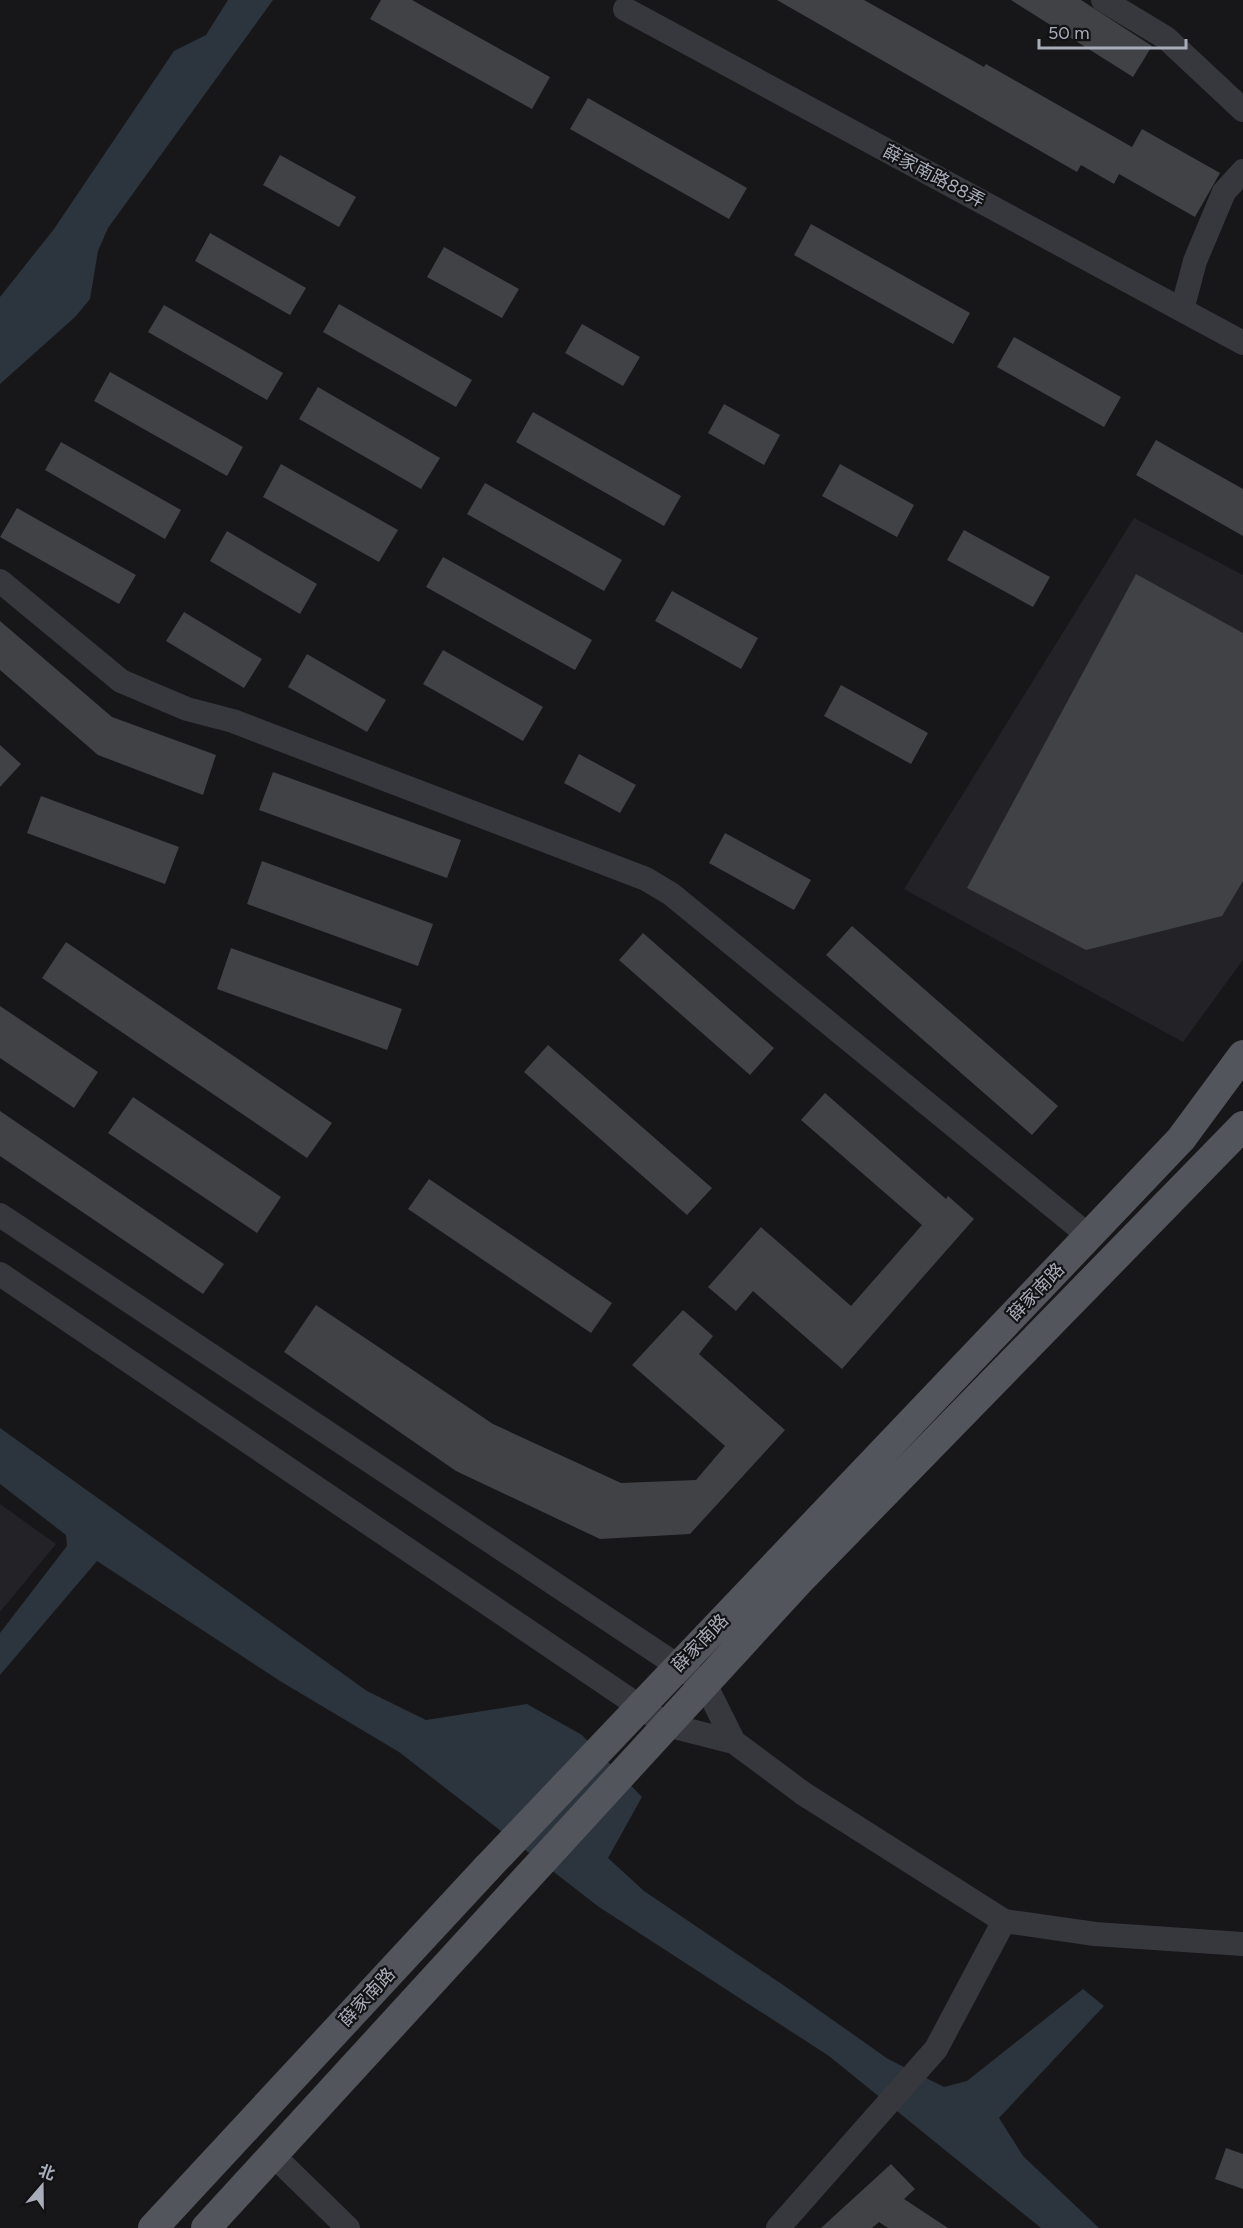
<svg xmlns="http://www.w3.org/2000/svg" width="1243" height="2228" viewBox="0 0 1243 2228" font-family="Figtree,'Noto Sans SC',sans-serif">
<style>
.built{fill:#232226}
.water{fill:#2c353e}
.building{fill:#414246}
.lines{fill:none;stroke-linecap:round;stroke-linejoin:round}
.minor{stroke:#37383e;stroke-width:24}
.major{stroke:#53555d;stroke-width:30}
.major-bridge{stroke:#53555d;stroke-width:30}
.labels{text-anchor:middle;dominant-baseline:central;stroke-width:4.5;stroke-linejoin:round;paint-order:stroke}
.street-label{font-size:18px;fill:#a8adb9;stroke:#121214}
</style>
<rect width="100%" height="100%" fill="#171719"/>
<path class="built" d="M1134,518l109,57v385l-60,82 -279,-153z
M0,1504l56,40 -56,68z"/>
<path class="water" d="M228,0h45l-165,228 -10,23 -8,48 -15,18 -75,67v-87l54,-68 120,-178 32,-16z
M0,1428l367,263 59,29 101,-16 55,31 60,62 -34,61 36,33 142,96 102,72 56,28 23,-6 116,-92 21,17 -105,112 24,38 76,72h-58l-212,-172 -230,-149 -200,-155 -119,-71 -183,-120 -97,114v-42l67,-87 -1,-11 -66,-51z"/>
<path class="building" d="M381,0h31l138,77 -18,32 -162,-90z
M777,0h87l120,67 2,-3 146,83 10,-18 78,44 -25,44 -76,-43 -5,10 -33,-19 -4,7z
M1011,0h70l71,46 -19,31z
M588,98l159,90 -18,31 -159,-90z
M280,155l76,42 -17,30 -76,-42z
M811,224l159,89 -17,31 -159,-89z
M210,233l96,55 -16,27 -95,-54z
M444,247l75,42 -17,29 -75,-41z
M339,304l133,76 -16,27 -133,-75z
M164,305l119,68 -16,27 -119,-68z
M582,324l58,33 -17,29 -58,-33z
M1014,337l107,60 -17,30 -107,-60z
M110,372l133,75 -16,29 -133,-75z
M318,387l122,71 -19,31 -122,-70z
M724,404l56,31 -16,30 -56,-32z
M533,412l148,84 -17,30 -148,-84z
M1156,440l87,49v47l-107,-61z
M61,442l120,68 -16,29 -120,-69z
M281,464l117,66 -19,32 -116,-65z
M840,464l74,41 -17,32 -75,-41z
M485,483l137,77 -18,31 -137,-77z
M17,508l119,67 -17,29 -119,-67z
M964,530l86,47 -17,30 -86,-47z
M227,531l90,53 -17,30 -90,-53z
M443,557l149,83 -17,30 -149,-83z
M1136,574l107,59v248l-21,35 -136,34 -119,-62z
M672,591l86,47 -17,31 -86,-48z
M184,612l78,47 -18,29 -78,-47z
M0,621l112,96 104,38 -13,40 -105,-40 -98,-85z
M443,650l100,57 -20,34 -100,-57z
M307,654l79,46 -19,32 -79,-45z
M841,685l87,48 -17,31 -87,-48z
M0,745l21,19 -21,23z
M579,754l57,31 -16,28 -56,-30z
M273,772l188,68 -14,38 -188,-68z
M41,796l138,51 -14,37 -138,-51z
M725,833l86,47 -17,30 -85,-47z
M262,861l171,63 -15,42 -171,-62z
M852,926l206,180 -26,29 -206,-180z
M643,933l131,115 -24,27 -131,-115z
M66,942l266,181 -25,35 -265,-180z
M231,948l171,61 -15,41 -170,-61z
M0,1006l98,66 -24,36 -74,-50z
M548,1045l164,143 -25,27 -163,-143z
M825,1093l121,106 2,-3 26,23 -132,150 -89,-78 -17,20 -28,-24 53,-60 90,79 71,-81 -121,-105z
M133,1097l148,100 -24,36 -149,-100z
M0,1111l224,153 -21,30 -203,-138z
M429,1179l183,124 -21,30 -183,-124z
M316,1305l177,119 128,59 75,-3 29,-34 -93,-81 51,-55 30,26 -14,18 86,76 -95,104 -90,5 -144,-68 -172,-119z
M1226,2148l17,6v35l-28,-10z
M891,2164l24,25 -11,10 44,29h-60l-9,-6 -7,6h-51z"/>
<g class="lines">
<path class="minor" d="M1103,0l63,38 77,72
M625,9l618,334
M1182,310l13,-49 29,-69 19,-21
M0,581l121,100 66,28 46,12 413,158 25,15 418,342
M0,1215l705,469 29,58
M0,1274l667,451 67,17 70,52 200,127 91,13 148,10
M273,2155l75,73
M778,2228l158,-179 68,-128"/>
<path class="major" d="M642,1705l539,-566 62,-84
M153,2228l334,-360
M206,2228l593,-647 444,-455"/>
<path class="major-bridge" d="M487,1868l155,-163"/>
</g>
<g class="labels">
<g class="street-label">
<text transform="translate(934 176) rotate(28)">薛家南路88弄</text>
<text transform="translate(1036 1292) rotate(-46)">薛家南路</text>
<text transform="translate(700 1643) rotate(-46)">薛家南路</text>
<text transform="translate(367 1997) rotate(-47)">薛家南路</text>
</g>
</g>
<g transform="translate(42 2186) rotate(20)" stroke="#121214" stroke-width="4.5" paint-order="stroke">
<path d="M0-4.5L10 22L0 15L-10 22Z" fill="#a8adb9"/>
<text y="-9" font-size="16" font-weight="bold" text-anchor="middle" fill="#a8adb9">北</text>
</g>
<path d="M1039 39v9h147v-9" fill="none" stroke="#a8adb9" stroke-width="3"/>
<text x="1048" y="39" font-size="18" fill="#a8adb9" stroke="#121214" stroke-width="4.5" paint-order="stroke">50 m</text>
</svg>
